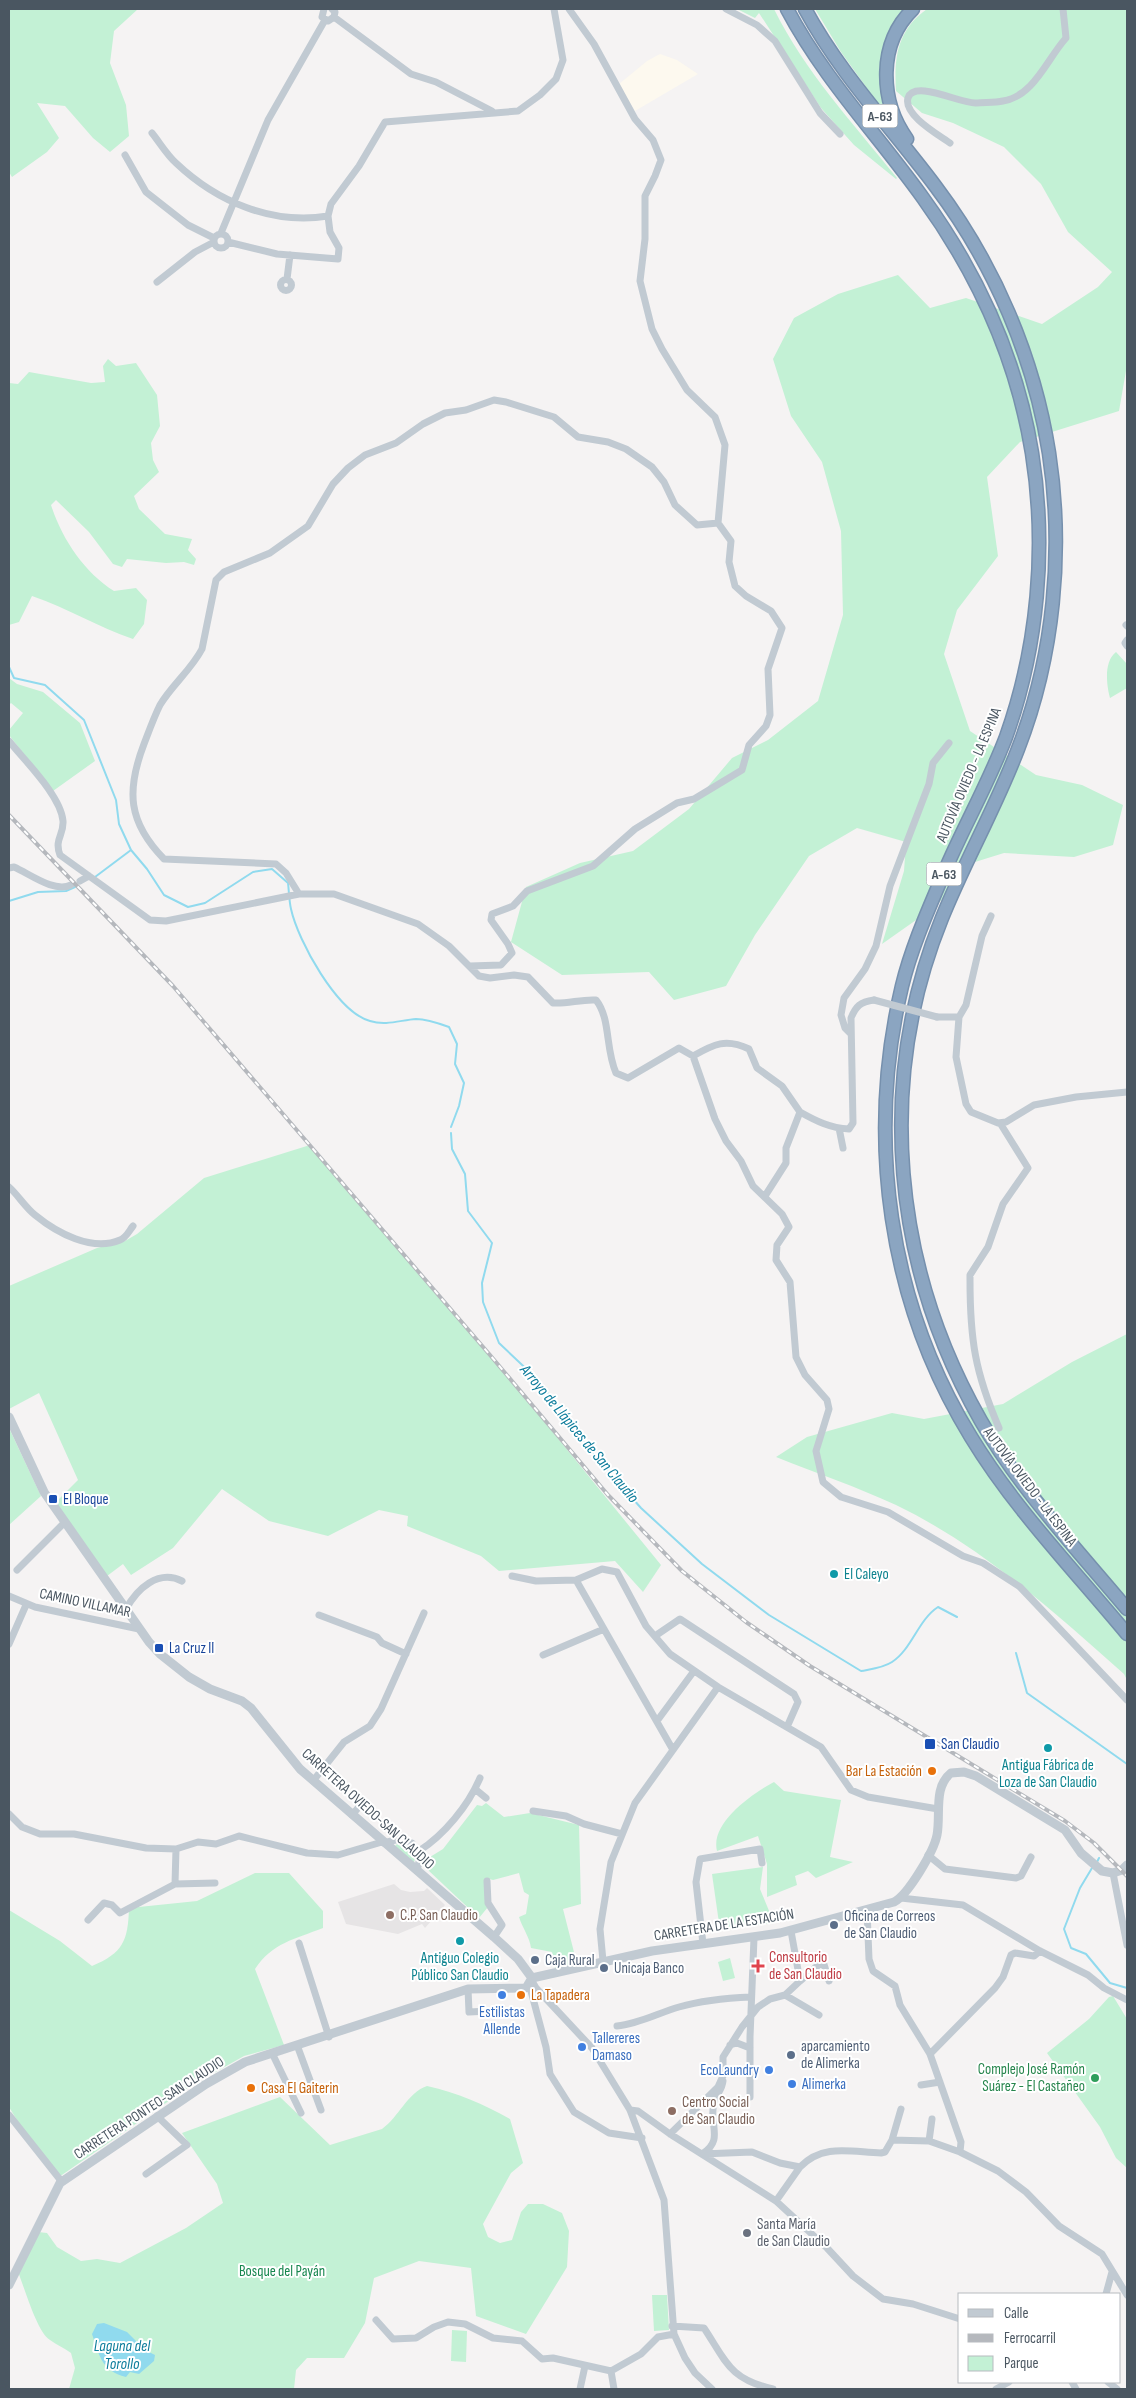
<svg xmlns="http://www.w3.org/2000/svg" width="1136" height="2398" viewBox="0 0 1136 2398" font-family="'Sofia Sans Condensed',sans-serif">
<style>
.commercial{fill:#fdf9ef}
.education{fill:#e6e4e5}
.green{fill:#c3f1d5}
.water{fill:#90daee}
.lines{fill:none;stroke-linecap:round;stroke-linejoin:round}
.stream{stroke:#90daee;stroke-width:2}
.motorway-casing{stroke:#7690ad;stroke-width:15}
.minor{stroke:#c1cad2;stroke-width:7}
.tertiary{stroke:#c1cad2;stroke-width:9}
.motorway{stroke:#8ba5c1;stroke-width:12}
.rail-casing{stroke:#b5b8bd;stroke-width:4}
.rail{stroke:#fff;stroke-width:2;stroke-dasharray:5.5;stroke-linecap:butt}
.minor-bridge{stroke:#c1cad2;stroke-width:7}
.transit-dot{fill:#1a4fb4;stroke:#fff;stroke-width:2}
.culture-dot{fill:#0f9aa8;stroke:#fff;stroke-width:2}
.food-dot{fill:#e8710a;stroke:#fff;stroke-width:2}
.education-dot{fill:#8d6e63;stroke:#fff;stroke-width:2}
.service-dot{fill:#5c6f8a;stroke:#fff;stroke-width:2}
.health-dot{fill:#e0444e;stroke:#fff;stroke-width:2}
.shop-dot{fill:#3f7fe0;stroke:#fff;stroke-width:2}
.leisure-dot{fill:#2e9e5b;stroke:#fff;stroke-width:2}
.worship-dot{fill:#6b7280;stroke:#fff;stroke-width:2}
.labels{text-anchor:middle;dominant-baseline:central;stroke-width:4;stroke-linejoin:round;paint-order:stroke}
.shield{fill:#fff;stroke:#808990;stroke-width:1}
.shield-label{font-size:14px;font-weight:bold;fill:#4a5661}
.street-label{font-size:15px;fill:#4a5661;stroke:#fff}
.transit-label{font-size:15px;fill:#164399;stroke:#fff;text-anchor:start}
.culture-label{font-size:15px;fill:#0d838f;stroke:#fff}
.food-label{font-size:15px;fill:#c56008;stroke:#fff;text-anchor:start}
.education-label{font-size:15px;fill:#785e54;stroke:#fff;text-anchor:start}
.service-label{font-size:15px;fill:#4e5e75;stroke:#fff;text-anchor:start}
.health-label{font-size:15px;fill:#be3a42;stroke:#fff;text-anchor:start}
.shop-label{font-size:15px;fill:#366cbe;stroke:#fff;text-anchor:start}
.leisure-label{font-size:15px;fill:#27864d;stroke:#fff;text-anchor:end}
.worship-label{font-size:15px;fill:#5b616d;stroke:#fff;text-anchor:start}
.park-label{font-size:15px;fill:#17864f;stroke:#fff}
.water-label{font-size:16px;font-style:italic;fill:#0c7c9b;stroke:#fff}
</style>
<rect width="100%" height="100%" fill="#f5f3f3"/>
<path class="commercial" d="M660,54l17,6 21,14 -63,37 -16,-27 28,-23z"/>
<path class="education" d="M394,1884l7,6 9,2 14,-1 3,-3 18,17 -20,23 -3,-4 -24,10 -52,-10 -8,-22z"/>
<path class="green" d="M9,9h129l-24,22 -4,32 16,42 3,31 -19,16 -17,-14 -28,-32 -28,-3 22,35 -12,14 -35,25 -3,-5z
M737,9h37c31,63 79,114 123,169l-1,1 -42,-34 -33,-37 -62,-95 -4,5z
M815,9h93l-17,25 -2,85 -48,-67z
M927,9h200v356l-8,46 -99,31 -33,35 11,79 -41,54 -13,44 26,77 66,44 46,10 41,20 -10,40 -39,12 -70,-4 -29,9 -39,44 -54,38 22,-73 2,-29 -49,-14 -48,28 -54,79 -29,51 -52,14 -25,-28 -87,3 -51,-33 15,-55 54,-24 53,-12 56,-42 43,-51 36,-18 50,-39 25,-86 -2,-84 -19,-69 -31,-46 -18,-57 21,-41 44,-24 60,-19 32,33 36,-10 76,26 56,-37 14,-15 -44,-40 -27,-48 -37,-37 -51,-24 -31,-10 -26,-22c-2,-33 1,-61 31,-82z
M108,359l8,7 20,-3 21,32 3,31 -9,17 2,17 6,12 -25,24 5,13 26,25 27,5 -4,11 8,9 -2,6 -10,-3 -18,1 -39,-4 -5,8 -9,-3 -24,-32 -33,-32 -5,5c11,34 33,67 63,86l22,-3 11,12 -3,24 -11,15c-35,-12 -66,-31 -101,-43l-13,26 -10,3v-242l9,1 11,-12 62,11 14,-1 -2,-16z
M1116,652l11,12v24l-17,10c-3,-11 -7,-36 6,-46z
M9,678l8,6 26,8 37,31 15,38 -42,30 -44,-56v-5l14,-17 -12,-10 -2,2z
M310,1145l180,210 171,210 -18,27 -28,-31 -116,10 -18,-15 -74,-30 1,-10 -29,-6 -51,26 -59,-15 -47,-32 -49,59 -42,27 -8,-11 -16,12 -52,-73 23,-23 -39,-87 -30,16v-123l88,-38 28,-7 12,-7 67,-56z
M1127,1334v346l-3,-6c-71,-63 -143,-128 -228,-169 -39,-18 -80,-32 -120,-48l31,-20 85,-24 32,6 79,-15 69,-42z
M9,1428l32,68 -32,29z
M774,1782l10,9 57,9 -11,57 23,5 -37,16 -8,-7 -13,5 2,9 -30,12v-33l-9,-28 -41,15c-7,-28 35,-57 57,-69z
M486,1803l18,14 26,-4 49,12 2,79 -18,5 13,51 4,2 -25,6 -3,-16 -21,-4c-1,-10 -9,-21 -12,-31l7,-3 3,-19 -5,-3 -5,-19 -26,7 -7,-2 2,29 -9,11 -51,-48 2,-13 13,-8 34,-44 5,1z
M398,1843c11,1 19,8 16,20l-19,-17z
M763,1867l-3,22 14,34 -54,7 -8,-56z
M255,1873h34l34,38v17c-28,11 -51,15 -68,41l29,76 -40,11 -55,31 -130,90 -25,-29 -25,-41v-197l51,31 32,25c31,-13 36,-25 37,-58l68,-7z
M730,1958l5,20 -12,3 -5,-19z
M1113,1996l14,23v149l-11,-10 -16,-31 -53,-74 42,-34 20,-22z
M427,2086c31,7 56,18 83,33l13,44 -12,10 -28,51 5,13 12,6 12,-3 9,-28 7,-8h15l19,9 7,18 -2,36 -41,67 -50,-18 -5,-48 -52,-7 -45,17 -9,45 -21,35h-37l-11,12 -2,19h-225l6,-21 -4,-15c-7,-5 -14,-8 -21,-13 -13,-8 -25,-51 -32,-68l20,-40 9,1 10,14 24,14 16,-2 23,4 66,-35 37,-25 -6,-19 -35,-51 98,-36 50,48 52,-16c17,-12 25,-36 45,-43z
M652,2295h15l2,35 -15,1z
M452,2330l15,1 -1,31 -15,-1z"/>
<path class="water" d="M104,2323l23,9 18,18 10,5 -1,6 -15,13 -9,-2 -4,5c-25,-6 -27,-23 -34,-43l5,-10z"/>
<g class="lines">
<path class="stream" d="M9,667l5,11 31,7 39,35 32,80 3,24 12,26 16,19 17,26 24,12 17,-4 48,-31 19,-3 16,14c1,8 1,17 3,26 7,32 46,103 79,112 16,5 31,-1 46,-2 11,0 22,4 33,8l8,17 -2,20 9,19 -5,23 -8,21
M95,877l36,-27
M9,901l29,-9 28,-1 9,-4
M451,1133l1,16 13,25 3,37 24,32 -10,40 1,19 16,41 38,36 57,76 47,53 61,56 67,51 92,56c10,-2 22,-3 31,-9 20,-13 26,-42 46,-55l19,10
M1016,1653l11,40 100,71
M1097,1862l2,-4
M1092,1868l-12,20 -16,41 7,19 15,6 24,29 17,5"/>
<g class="motorway-casing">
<path id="motorway" d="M787,9c37,70 91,126 136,189 55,76 94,162 109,255 15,94 6,194 -26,284 -17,45 -41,87 -60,131 -16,38 -34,77 -44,118 -36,152 -14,316 69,451 43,71 103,133 156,197
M805,9c35,65 87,119 131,178 58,77 98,170 113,266 15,98 5,203 -31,296 -22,58 -53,112 -76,169 -67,165 -49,349 39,503 39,68 95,127 146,188
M907,139c-28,-39 -29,-96 6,-130"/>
</g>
<path class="minor" d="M324,9l-2,8 6,4 6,-4 1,-5 -3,-3
M726,9l31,16 18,16 45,72 20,21
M334,17l77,57 25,8 56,29
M152,133c8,10 15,22 24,30 41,39 96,62 152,53
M950,143c-11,-8 -47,-28 -42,-45 6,-19 53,6 68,5 8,-1 18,0 27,-2 31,-5 44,-42 63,-63l-3,-29
M125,155l21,37 42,33 26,13
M221,233l47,-113 57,-100
M214 241a7 7 0 1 1 14 0a7 7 0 1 1-14 0Z
M228,242l49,12 61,5 1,-11 -9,-16 -2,-16 3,-12 28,-38 26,-44 133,-11 22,-16 16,-16 7,-19 -9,-51
M287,279l3,-24
M280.5 285a5.5 5.5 0 1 1 11 0a5.5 5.5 0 1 1-11 0Z
M157,282l38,-30 19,-10
M1126,625l1,1
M1127,640l-2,3 2,3
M9,741c16,20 52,55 54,80 1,14 -9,18 -3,34l90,65 16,1 133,-27h35l84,30 31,22 30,30 11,2 24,-3 14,2 25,26c15,1 28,-4 43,-3 15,19 9,48 20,73l12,5 51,-30 14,8 22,63 11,22 15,20 12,25 29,28 7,13 -12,18 -1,15 14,22 6,75 9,18 22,25 2,9 -13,42 7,31 18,15 47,15 75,44 20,7 37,24 107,113
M9,868l5,-1c16,7 40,26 57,18
M80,881l9,-5
M299,894l-13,-21 -10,-9 -112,-5c-36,-37 -38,-68 -20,-115 5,-13 10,-27 16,-39 12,-20 31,-35 42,-56l14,-69 8,-8 46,-19 38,-27 25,-42 15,-16 17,-13 31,-12 27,-19 22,-11 21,-3 28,-10 12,2 48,15 24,20 30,5 18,7 26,18 12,15 11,23 22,20 21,-2
M991,916l-9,20 -16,69 -7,12 -3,40 10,47 5,8 27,11 8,-1 28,-17 42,-8 51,-5
M470,966l31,-1 11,-12 -4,-9 -17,-24 1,-6 21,-8 14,-15 66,-25 42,-37 42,-26 17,-4 48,-29 7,-25 17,-19 4,-11 -2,-46 14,-41 -11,-17 -25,-15 -11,-10 -6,-24 2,-21 -13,-18 7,-78 -10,-28 -28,-27 -25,-41 -10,-20 -12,-48 5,-42v-43l10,-20 6,-16 -8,-20 -18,-21 -41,-75 -25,-35
M937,1017h22
M851,1034l-6,-6 -4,-13 3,-17 21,-29 11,-23 14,-60 39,-102 4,-21 16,-20
M693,1056c21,-12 33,-18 56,-7l8,19 25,18 18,26
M839,1128l4,20
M9,1187c9,8 16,20 26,28 22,18 57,37 85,25 6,-2 9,-9 13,-14
M765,1196l21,-33v-15l14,-36c16,9 30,16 49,17l4,-6 -2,-105c5,-12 9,-16 23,-18
M999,1428c-24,-56 -29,-88 -29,-148v-5l18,-28 15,-43 25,-36 -28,-45
M17,1570l48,-48
M512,1576l24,5 40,-1
M9,1596l26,11 104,22
M126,1609c11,-20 32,-40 56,-28
M319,1615l58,22 5,6 24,11
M655,1636l25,-17 114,75 4,8 -11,25
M9,1644l17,-39
M543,1655l61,-26
M657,1721l37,-50
M673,1750l45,-63
M313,1781l31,-39 26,-16 11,-17 43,-96
M475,1789l11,9
M533,1811l33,5 18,8 38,10
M9,1814l13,13 18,7h34l72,14 30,1 22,-7 18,2 23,-8 68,17 31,2 44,-13
M352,1815l12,-14
M384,1843l15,-4 13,4 8,14 -3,14
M419,1851c25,-16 49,-45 61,-73
M928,1855l17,14 71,9 5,-2 10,-19
M1113,1873l14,72
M487,1881l1,22 14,22 -8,12
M175,1884l40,-1
M901,1898l62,7 77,46 48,24 16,13 23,12
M88,1920l16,-17 8,2 8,8 55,-29 1,-35
M791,1931l9,50 23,-20 6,20
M299,1943l30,94
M703,1944l-7,-62 4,-23 60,-10 2,14
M603,1961l-3,-32 11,-67 24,-59 38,-53 -97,-170 26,-11 15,3 29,54 24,28 48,33 103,60 30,43 17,7 70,12
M532,1981l4,7 56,60 38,62 34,90 10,134 11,24 10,15 17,16
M532,1981l-1,10 15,56 4,27 24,38 35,21 33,5
M468,1989l1,23 20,-1
M785,1995l15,-14
M617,2026c22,-2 41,-13 62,-19 24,-7 48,-9 72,-10
M297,2045l24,65
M730,2045l7,-2 13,5
M272,2053l29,60
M930,2054l65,-66 8,-11 8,-22 4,-2 19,3 6,-5
M921,2085l19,-3
M750,2097v-60l4,-99
M630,2110l8,1 32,23 106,67 51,47 26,28 30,23 30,5 47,15
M9,2115l53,67
M670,2134l48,-47 5,-11v-19l19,-30 16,-20 12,-8 15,-4 34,20
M892,2140l9,-31
M929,2141l3,-22
M960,2152l38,19 28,21 33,34 43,28 25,41
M702,2154l50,-2 28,11 20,4c23,-24 51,-15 81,-14l4,-1 7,-12 37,1 31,11 1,-10 -31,-88 -30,-49 -5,-19 -22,-15 -4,-12 -2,-49
M702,2154c23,-14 6,-30 12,-51 2,-9 8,-12 9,-22
M146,2174l41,-29 -30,-29
M776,2201l24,-34
M1106,2294l6,-22
M376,2320l17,19 23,-1 18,-11 14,-5 17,2 28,14 29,3 20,18 11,-1 58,13 30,-17 17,-17 16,-3
M672,2326l32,2c22,33 25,51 69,61
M611,2371l3,18
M1072,2382l4,7
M1108,2382l9,7
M580,2389l5,-23
M996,2389l13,-7"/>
<path class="tertiary" d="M9,1417l35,75 105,150 11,12 29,23 21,12 32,12 9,7 49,61 194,168 24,22 14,19
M532,1978l120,-27 128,-18 114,-31c14,-7 40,-51 43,-67 4,-20 -4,-48 14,-62l13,-1 12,4 89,54 16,23 21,18 11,2 9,-3 5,-5
M9,2285l51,-102 146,-99 39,-22 223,-73 58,-1 6,-10"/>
<use href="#motorway" class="motorway"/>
<g class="rail-casing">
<path id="rail" d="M9,815l164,171 317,369 118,140 74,76 64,51 64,44 255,155 29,22 33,33"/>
</g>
<use href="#rail" class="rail"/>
<path class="minor-bridge" d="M874,1000l63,17"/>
</g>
<g class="transit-dot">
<rect x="48" y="1494" width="10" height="10" rx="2.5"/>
<rect x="154" y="1643" width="10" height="10" rx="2.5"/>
<rect x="924" y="1738" width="12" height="12" rx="2.5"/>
</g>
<g class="culture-dot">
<circle cx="834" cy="1574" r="5"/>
<circle cx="1048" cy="1748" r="5"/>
<circle cx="460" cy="1941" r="5"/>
</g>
<g class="food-dot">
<circle cx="932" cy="1771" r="5"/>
<circle cx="521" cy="1995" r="5"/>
<circle cx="251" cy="2088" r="5"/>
</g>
<g class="education-dot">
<circle cx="390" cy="1915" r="5"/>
<circle cx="672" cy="2111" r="5"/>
</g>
<g class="service-dot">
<circle cx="834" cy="1925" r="5"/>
<circle cx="535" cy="1960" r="5"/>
<circle cx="604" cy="1968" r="5"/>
<circle cx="791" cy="2055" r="5"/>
</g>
<path class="health-dot" d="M755.5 1958.5h5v5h5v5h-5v5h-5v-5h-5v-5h5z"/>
<g class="shop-dot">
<circle cx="502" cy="1995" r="5"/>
<circle cx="582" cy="2047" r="5"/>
<circle cx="769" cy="2070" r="5"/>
<circle cx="792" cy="2084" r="5"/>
</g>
<circle class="leisure-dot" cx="1095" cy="2078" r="5"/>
<circle class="worship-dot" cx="747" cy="2233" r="5"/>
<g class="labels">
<g class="shield">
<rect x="862.5" y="104.5" width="35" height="23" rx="4"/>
<rect x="926.5" y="862.5" width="35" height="23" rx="4"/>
</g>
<g class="shield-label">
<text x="880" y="116">A-63</text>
<text x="944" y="874">A-63</text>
</g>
<g class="street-label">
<text transform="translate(969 775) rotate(-67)">AUTOVÍA OVIEDO - LA ESPINA</text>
<text transform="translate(1030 1487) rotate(53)">AUTOVÍA OVIEDO - LA ESPINA</text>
<text transform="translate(85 1603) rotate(12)">CAMINO VILLAMAR</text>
<text transform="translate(368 1809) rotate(42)">CARRETERA OVIEDO-SAN CLAUDIO</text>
<text transform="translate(724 1925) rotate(-9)">CARRETERA DE LA ESTACIÓN</text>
<text transform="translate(149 2108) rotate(-33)">CARRETERA PONTEO-SAN CLAUDIO</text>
</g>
<g class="transit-label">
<text x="63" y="1499">El Bloque</text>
<text x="169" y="1648">La Cruz II</text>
<text x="941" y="1744">San Claudio</text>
</g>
<g class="culture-label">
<text x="844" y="1574" text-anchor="start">El Caleyo</text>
<text x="1048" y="1765">Antigua Fábrica de<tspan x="1048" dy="17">Loza de San Claudio</tspan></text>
<text x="460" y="1958">Antiguo Colegio<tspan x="460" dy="17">Público San Claudio</tspan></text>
</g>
<g class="food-label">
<text x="922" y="1771" text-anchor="end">Bar La Estación</text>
<text x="531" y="1995">La Tapadera</text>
<text x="261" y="2088">Casa El Gaiterin</text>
</g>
<g class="education-label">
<text x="400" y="1915">C.P. San Claudio</text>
<text x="682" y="2102">Centro Social<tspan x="682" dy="17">de San Claudio</tspan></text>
</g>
<g class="service-label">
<text x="844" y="1916">Oficina de Correos<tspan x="844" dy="17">de San Claudio</tspan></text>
<text x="545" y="1960">Caja Rural</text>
<text x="614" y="1968">Unicaja Banco</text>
<text x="801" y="2046">aparcamiento<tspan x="801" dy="17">de Alimerka</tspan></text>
</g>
<g class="health-label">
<text x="769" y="1957">Consultorio<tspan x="769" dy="17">de San Claudio</tspan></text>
</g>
<g class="shop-label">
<text x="502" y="2012" text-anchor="middle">Estilistas<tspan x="502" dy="17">Allende</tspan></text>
<text x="592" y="2038">Tallereres<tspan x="592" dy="17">Damaso</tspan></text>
<text x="759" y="2070" text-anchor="end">EcoLaundry</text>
<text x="802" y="2084">Alimerka</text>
</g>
<g class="leisure-label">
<text x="1085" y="2069">Complejo José Ramón<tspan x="1085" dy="17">Suárez - El Castañeo</tspan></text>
</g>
<g class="worship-label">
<text x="757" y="2224">Santa María<tspan x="757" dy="17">de San Claudio</tspan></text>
</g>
<g class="park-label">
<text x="282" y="2271">Bosque del Payán</text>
</g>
<g class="water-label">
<text transform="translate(579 1434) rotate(50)">Arroyo de Llápices de San Claudio</text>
<text x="122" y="2346">Laguna del<tspan x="122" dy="18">Torollo</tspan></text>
</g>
</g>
<rect width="1136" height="2398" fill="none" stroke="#4a5661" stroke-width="20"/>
<rect x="958" y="2293" width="162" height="90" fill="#ffffff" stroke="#b7bbc0"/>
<rect x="968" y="2309" width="25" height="8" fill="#c1cad2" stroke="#b7bbc0"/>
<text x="1004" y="2318" font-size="15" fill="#4a5661">Calle</text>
<rect x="968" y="2334" width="25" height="8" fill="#b5b8bd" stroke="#b7bbc0"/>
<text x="1004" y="2343" font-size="15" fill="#4a5661">Ferrocarril</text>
<rect x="968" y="2356" width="25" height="15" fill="#c3f1d5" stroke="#b7bbc0"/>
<text x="1004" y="2368" font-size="15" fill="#4a5661">Parque</text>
</svg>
